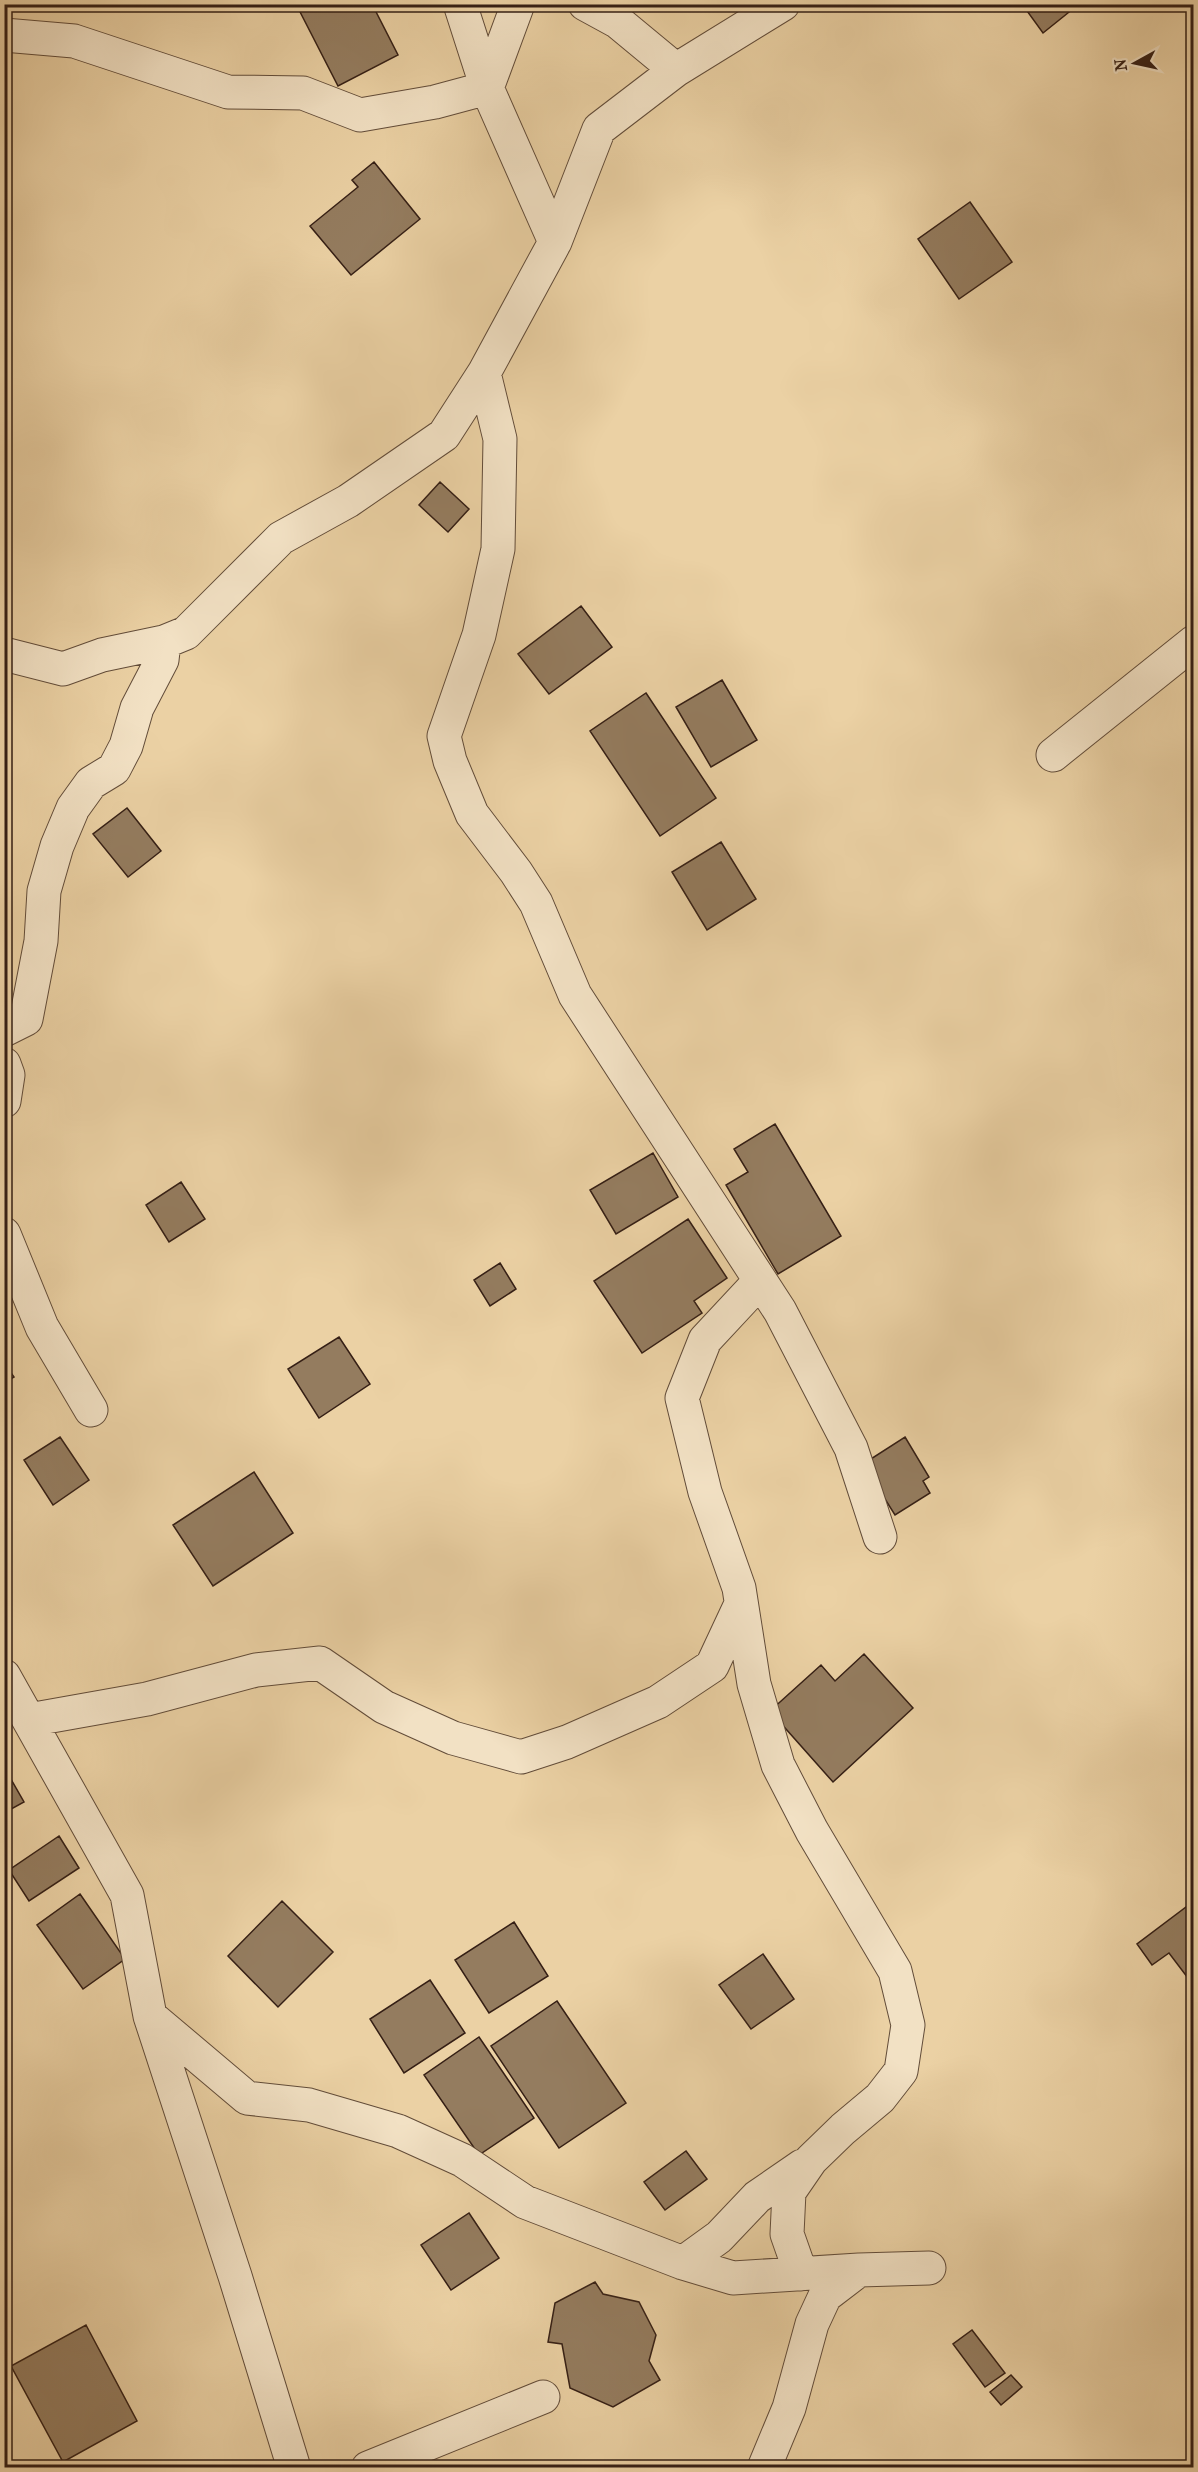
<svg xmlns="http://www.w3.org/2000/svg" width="1198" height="2472" viewBox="0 0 1198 2472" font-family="'IM FELL French Canon',serif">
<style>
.building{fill:#947c5f;stroke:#351f15;stroke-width:1.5}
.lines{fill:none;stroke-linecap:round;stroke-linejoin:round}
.street-casing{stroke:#624c39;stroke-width:35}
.street{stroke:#f2e1c4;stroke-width:33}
</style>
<rect width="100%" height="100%" fill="#ebd1a4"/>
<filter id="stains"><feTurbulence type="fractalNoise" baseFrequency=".00333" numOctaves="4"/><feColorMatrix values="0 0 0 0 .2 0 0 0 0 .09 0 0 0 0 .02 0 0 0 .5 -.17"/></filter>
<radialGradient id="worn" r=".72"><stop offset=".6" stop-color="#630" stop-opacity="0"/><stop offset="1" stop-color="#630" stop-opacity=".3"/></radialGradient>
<path class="building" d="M296,4h76l26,51 -60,31z
M1022,4h57l-36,29z
M374,162l46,57 -69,56 -41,-49 48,-39 -6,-7z
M970,202l42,60 -53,37 -41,-60z
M440,482l29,27 -21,23 -29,-27z
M581,606l31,41 -63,47 -31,-40z
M722,680l35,60 -46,27 -35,-60z
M646,693l70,105 -56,38 -70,-105z
M127,808l34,43 -33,26 -35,-43z
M721,842l35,57 -49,31 -35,-58z
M775,1124l66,112 -63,38 -52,-89 22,-13 -14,-23z
M653,1153l25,44 -62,37 -26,-44z
M181,1182l24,37 -36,23 -23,-37z
M688,1219l39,59 -33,23 8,12 -60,40 -48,-72z
M500,1263l16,26 -26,17 -16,-26z
M339,1337l31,47 -51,34 -31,-49z
M4,1363l10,14 -10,6z
M60,1437l29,43 -36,25 -29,-45z
M905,1437l24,40 -6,4 7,12 -35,22 -32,-51z
M254,1472l39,61 -80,53 -40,-61z
M864,1654l49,54 -80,74 -63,-71 51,-46 14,16z
M4,1767l20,35 -20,11z
M59,1836l20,32 -50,33 -20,-31z
M80,1894l45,65 -42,30 -46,-64z
M282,1901l51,51 -55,55 -50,-51z
M1194,1901v85l-25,-33 -17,12 -15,-21z
M514,1922l34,54 -59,37 -34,-53z
M763,1954l31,45 -43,30 -32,-44z
M430,1980l35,53 -61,40 -34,-54z
M557,2001l69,102 -67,45 -68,-102z
M479,2037l55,81 -55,37 -55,-80z
M686,2151l21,28 -42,31 -21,-28z
M469,2213l30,45 -48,32 -30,-45z
M595,2282l8,12 36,8 17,33 -7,26 11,19 -47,27 -43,-19 -8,-44 -14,-2 7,-39z
M86,2325l51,96 -74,41 -52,-96z
M972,2330l33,43 -20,14 -32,-43z
M1011,2375l11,12 -21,18 -11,-13z"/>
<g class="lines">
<g class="street-casing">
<path id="street" d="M460,4l27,84 68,154
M585,4l33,18 58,48
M4,35l70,6 154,51 75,1 57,22 75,-13 52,-14 31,-84
M484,373l16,66 -2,110 -19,86 -35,101 6,25 22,53 44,58 20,31 39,92 205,316 71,137 29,89
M4,654l59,15 39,-14 62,-13 22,-9 95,-95 67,-37 96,-66 40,-62 71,-131 44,-113 77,-59 107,-66
M1053,755l141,-113
M4,1030l22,-11 15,-78 3,-50 13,-45 16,-38 18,-25 23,-14 12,-23 11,-38 25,-48 2,-18
M4,1064l4,11 -4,26
M4,1234l38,93 49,83
M760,1281l-55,59 -23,58 23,94 34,96 15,96 24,81 34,66 83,140 13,54 -7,46 -21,27 -37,31 -32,31 -22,32 -2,42 14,40
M4,1676l123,219 23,121 85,260 59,192
M29,1720l118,-21 109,-29 64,-7 64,44 69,31 68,19 46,-15 91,-40 54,-36 29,-62
M150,2016l97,82 62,7 89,26 64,29 63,42 158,61 50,15 126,-8
M683,2263l36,-26 38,-40 45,-31
M368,2468l175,-71
M764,2468l25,-60 23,-84 13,-28 34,-26 70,-2"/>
</g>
<use href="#street" class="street"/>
</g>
<rect width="1198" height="2472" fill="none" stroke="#ebd1a4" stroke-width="24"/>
<rect x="6" y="6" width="1186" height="2460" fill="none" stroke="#351f15" stroke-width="3"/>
<rect x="12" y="12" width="1174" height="2448" fill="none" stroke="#351f15" stroke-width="1.5"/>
<g transform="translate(1135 63) rotate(262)" stroke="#f2e1c4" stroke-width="4.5" paint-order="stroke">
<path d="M0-4.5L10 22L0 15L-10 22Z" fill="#351f15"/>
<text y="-9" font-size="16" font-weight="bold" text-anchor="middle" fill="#351f15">N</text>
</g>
<rect width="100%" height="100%" filter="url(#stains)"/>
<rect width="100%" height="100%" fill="url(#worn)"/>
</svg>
